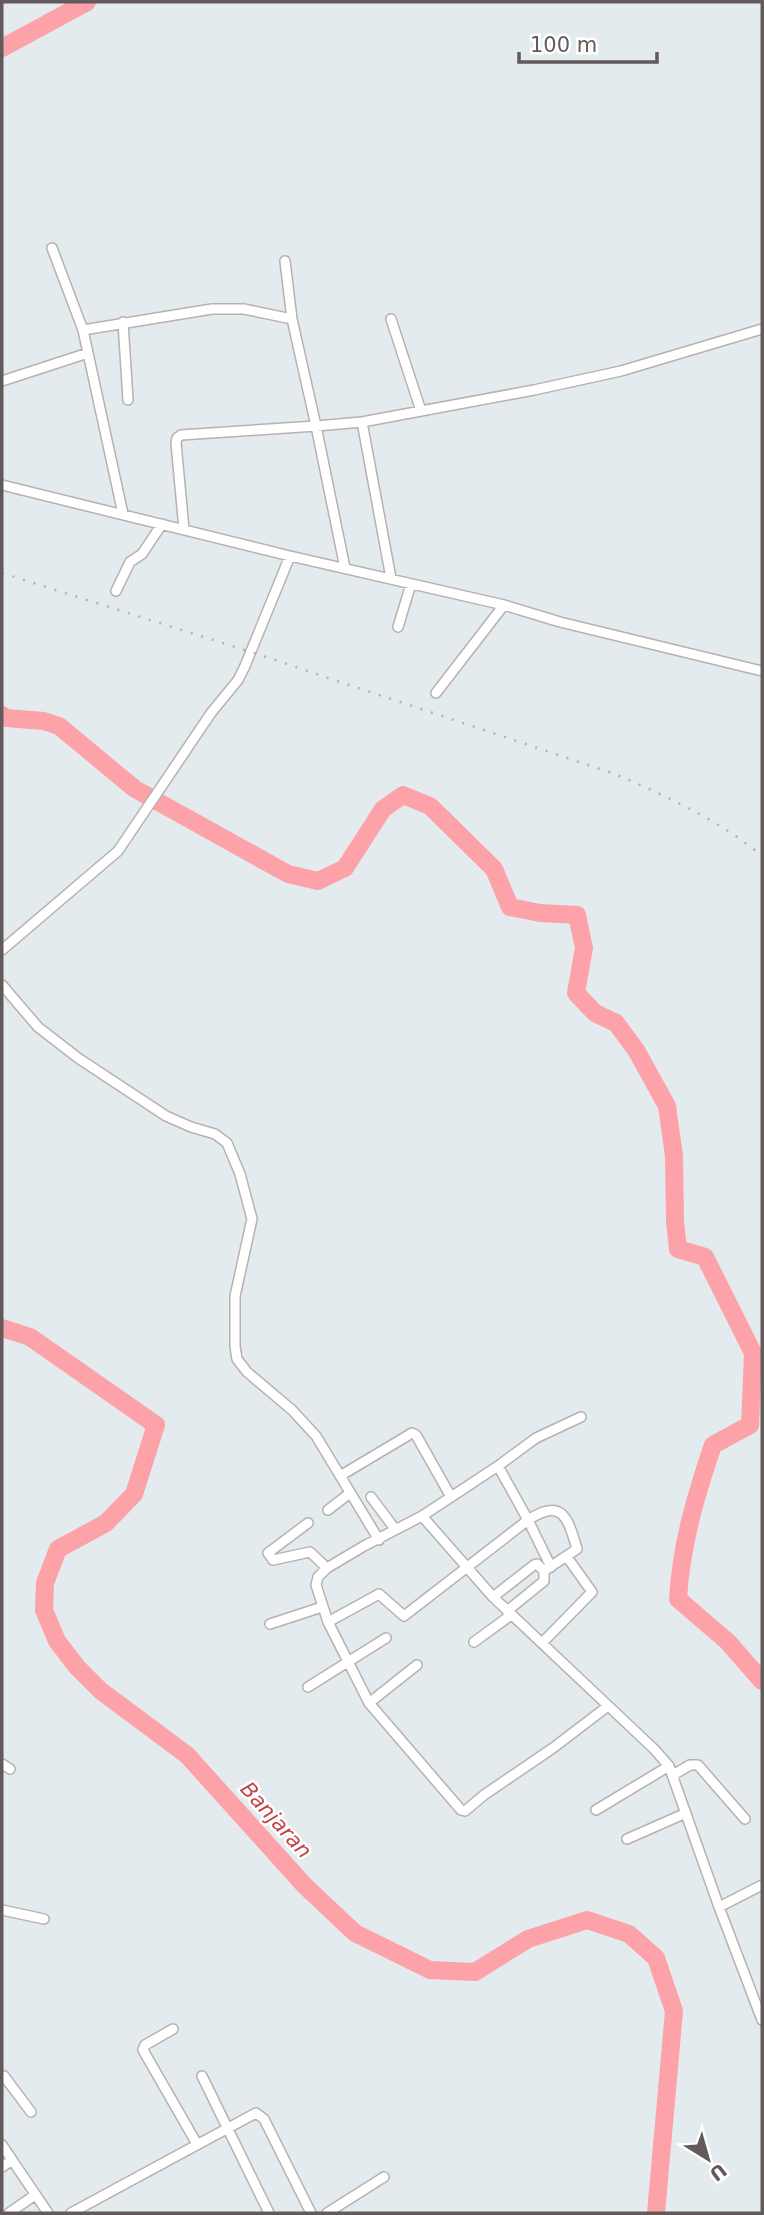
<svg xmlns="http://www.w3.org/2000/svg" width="764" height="2215" viewBox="0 0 764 2215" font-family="'DejaVu Sans',sans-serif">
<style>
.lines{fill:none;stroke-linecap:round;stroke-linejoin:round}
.river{stroke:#fea2a9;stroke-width:18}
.minor-casing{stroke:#b8b1b0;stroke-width:12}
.minor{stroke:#fff;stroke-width:9}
.rail{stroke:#b3b2b2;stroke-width:2.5;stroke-dasharray:2 9;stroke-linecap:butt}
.labels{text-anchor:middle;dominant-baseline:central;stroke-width:5;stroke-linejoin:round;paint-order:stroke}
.water-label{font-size:21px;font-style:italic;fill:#c24445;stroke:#fff}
</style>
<rect width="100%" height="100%" fill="#e3ebee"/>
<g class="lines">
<path class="river" d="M2,48l85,-46
M2,715l4,3 38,3 15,5 76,63 153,85 30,7 27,-13 38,-59 20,-14 27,11 64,63 16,38 30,6 37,2 7,33 -8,45 19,20 21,10 20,27 31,56 7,50 1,65 3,28 27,8 48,96 -3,72 -37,20c-17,50 -32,100 -35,154l50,43 34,39
M2,1328l28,9 126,88 -22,69 -28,29 -48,26 -13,34 -1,27 13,31 20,26 24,24 86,64 118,131 50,47 75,37 45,2 53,-33 59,-19 42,14 27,24 18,53 -18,202"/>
<g class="minor-casing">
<path id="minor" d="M52,248l31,82 40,184
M391,319l30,92
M123,322l5,78
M83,330l129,-21h32l48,10
M2,381l86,-28
M362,422l29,156
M2,485l288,71 214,49 56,17 202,49
M184,529l-8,-86 1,-5 4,-3 135,-9 -24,-107 -7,-58
M345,568l-29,-142 46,-4 172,-32 87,-19 141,-42
M116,591l14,-29 12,-8 20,-30
M398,627l13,-43
M436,693l68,-88
M2,950l116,-99 93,-138 27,-33 7,-14 45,-110
M2,985l36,42 40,31 88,58 25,11 24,7 12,9 13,31 12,45 -17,77v50l2,13 10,13 45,38 24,26 63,104
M498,1466l30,54 23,47
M340,1476l72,-43 4,2 35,62 -29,19 -58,30 -37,22 -9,9 -2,8 12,37 41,81 92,107 4,1 19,-16 69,-47 55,-42
M371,1497l24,32
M451,1497l47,-31 38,-28 45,-21
M328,1510l22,-17
M422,1516l71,81 161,152 15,17 50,141 43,113
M308,1523l-40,30 5,7 37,-8 17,16
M493,1597l41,-32 3,-1 7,7
M507,1611l37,-30v-10
M328,1622l51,-28 25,22 124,-96c34,-23 40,-2 49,29l-33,22
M270,1624l52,-17
M474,1642l37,-27
M542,1643l50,-51 -25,-35
M308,1687l78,-49
M369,1703l48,-38
M2,1764l8,5
M673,1775l17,-10h8l47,54
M596,1810l73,-44
M627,1839l59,-26
M719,1907l43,-22
M2,1910l42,9
M173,2029l-28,16 -2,5 54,94
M4,2076l27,36
M202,2076l67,137
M2,2145l46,68
M2,2167l10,-7
M9,2213l26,-18
M71,2213l185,-100 8,6 47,94
M327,2213l57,-36"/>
</g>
<use href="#minor" class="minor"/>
<path class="rail" d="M2,573l249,79 364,122c51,22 104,46 147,82"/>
</g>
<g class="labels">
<g class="water-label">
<text transform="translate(276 1820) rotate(48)">Banjaran</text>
</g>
</g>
<rect width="764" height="2215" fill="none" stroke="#635b5b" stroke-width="7"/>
<g transform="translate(708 2159) rotate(143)" stroke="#ffffff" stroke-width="5" paint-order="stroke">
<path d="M0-5L12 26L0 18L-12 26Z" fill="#635b5b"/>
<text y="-10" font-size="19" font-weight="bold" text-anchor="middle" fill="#635b5b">U</text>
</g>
<path d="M519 52v10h138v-10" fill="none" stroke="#635b5b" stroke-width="3.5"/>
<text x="530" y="52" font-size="21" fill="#635b5b" stroke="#ffffff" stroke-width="5" paint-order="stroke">100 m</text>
</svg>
